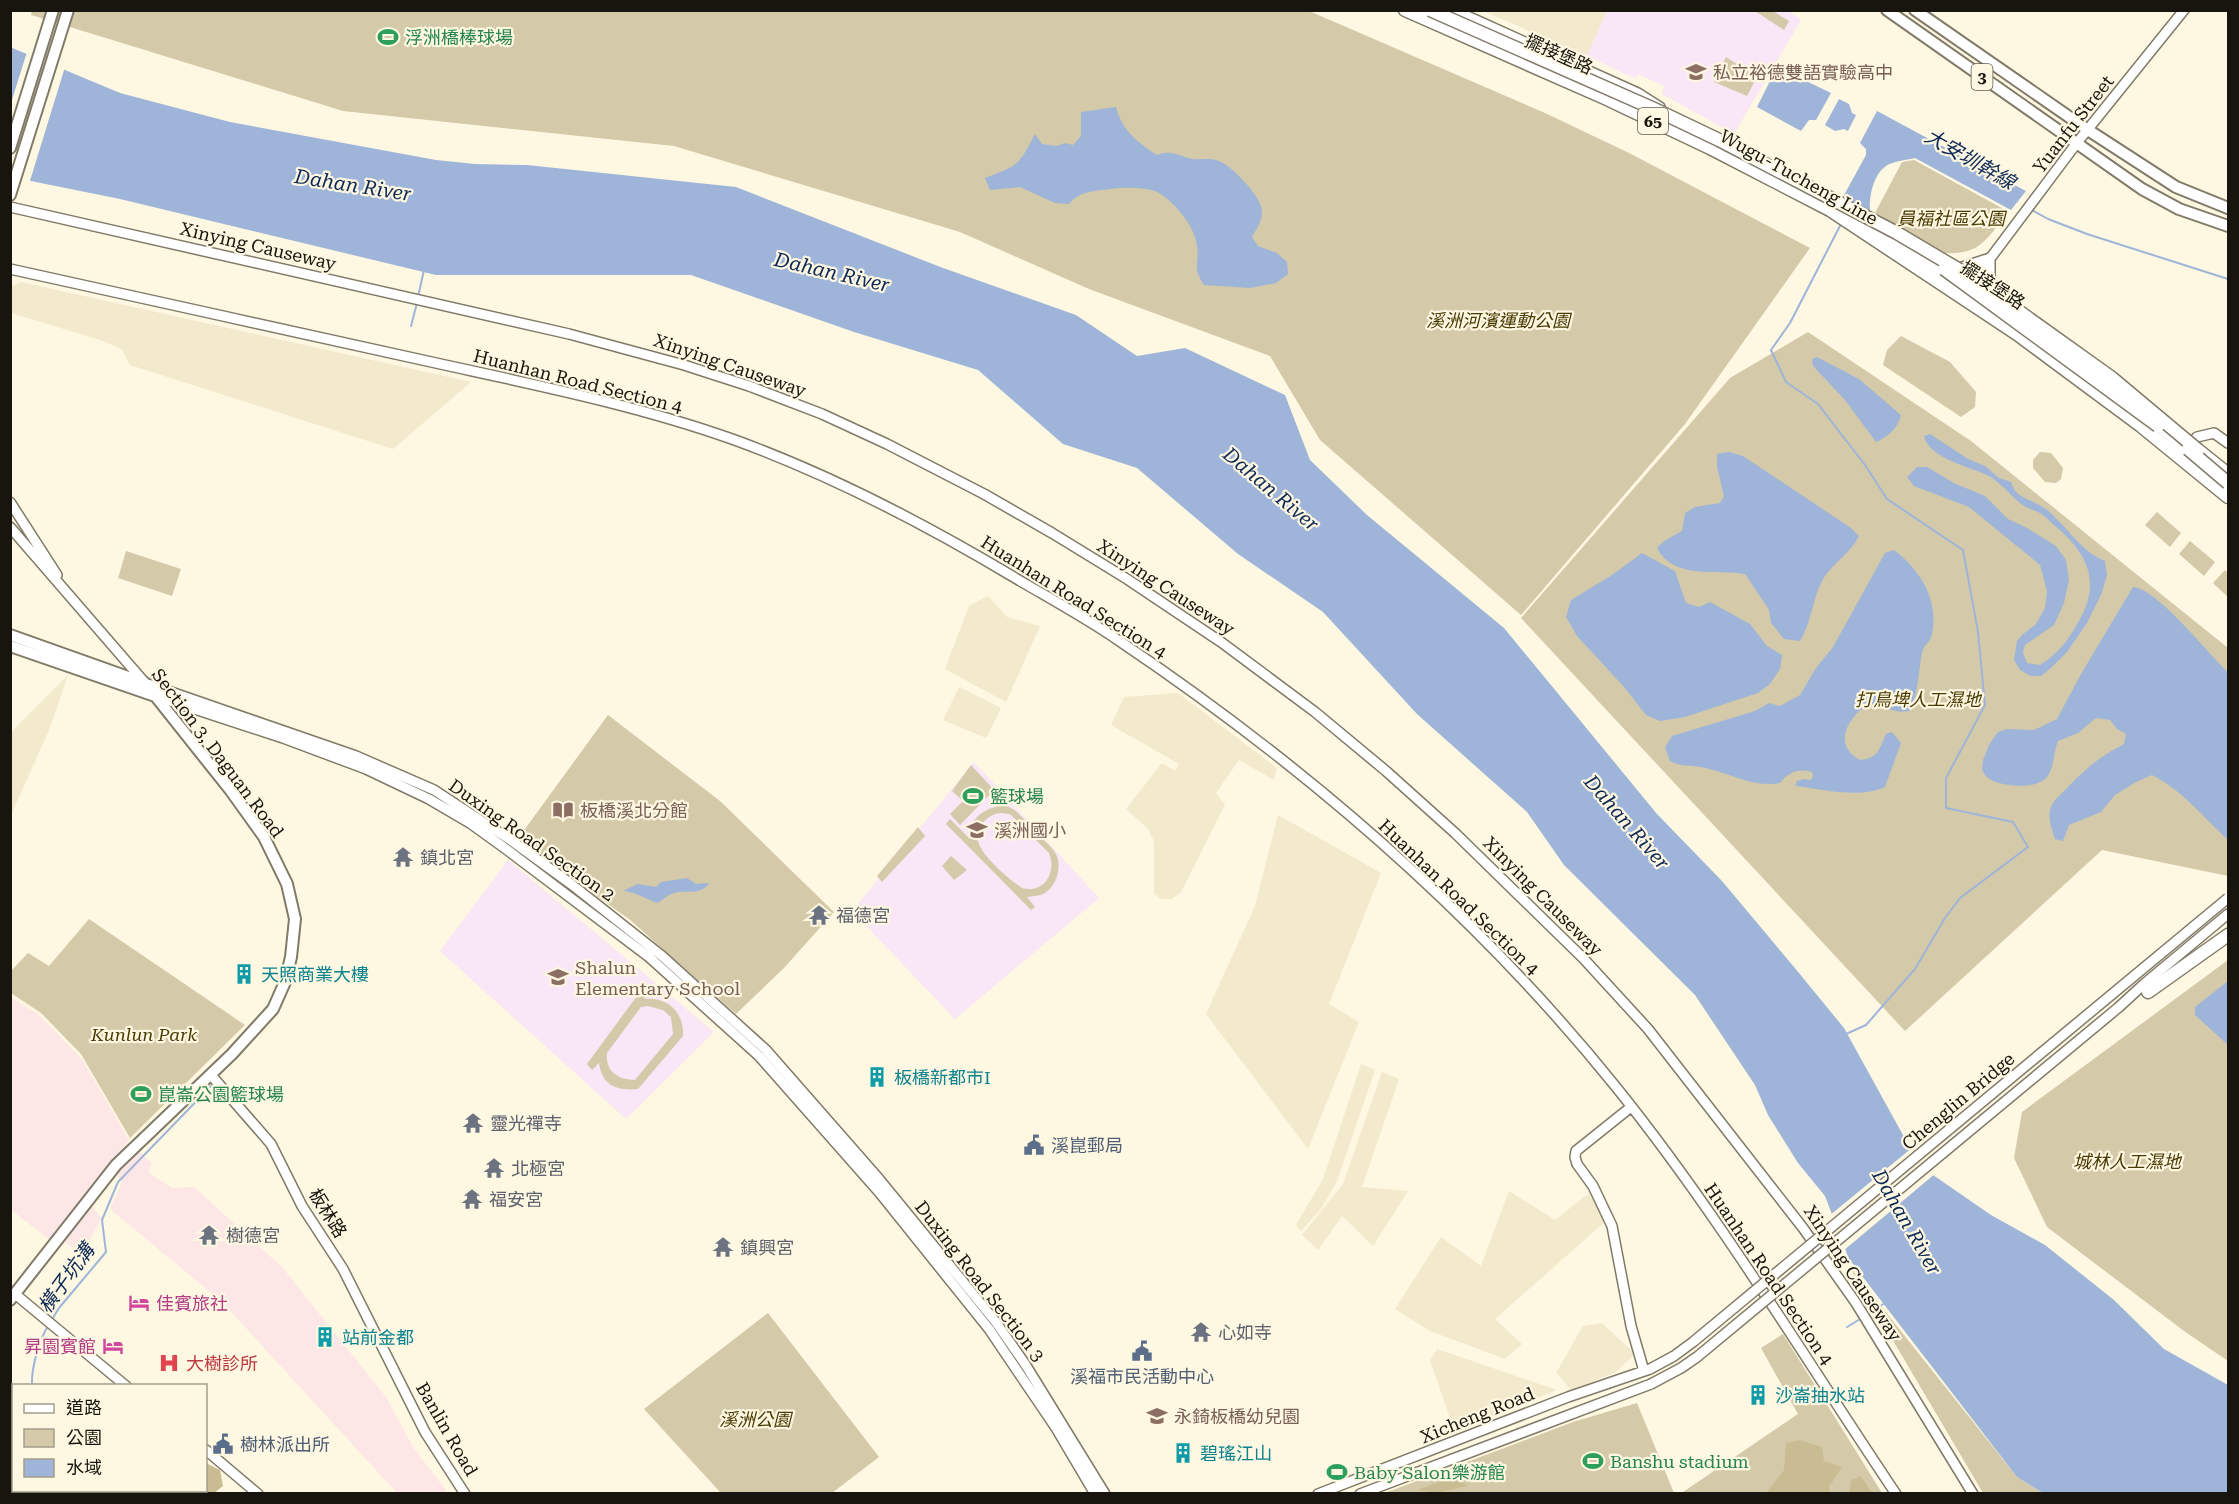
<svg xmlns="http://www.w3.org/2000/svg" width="2239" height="1504" viewBox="0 0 2239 1504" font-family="'Roboto Serif','Noto Sans TC',serif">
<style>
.commercial{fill:#fde7e6}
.built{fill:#f3e9cd}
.education{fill:#f9e6f6}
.green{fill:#d4c9a9;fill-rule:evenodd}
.forest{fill:#cabc92}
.water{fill:#9eb5d9}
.pier{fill:#fef7e1}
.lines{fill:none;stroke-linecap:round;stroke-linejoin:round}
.stream{stroke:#9eb5d9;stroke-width:2}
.minor-casing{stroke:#817a68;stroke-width:12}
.major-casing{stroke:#817a68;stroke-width:14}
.highway-casing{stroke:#817a68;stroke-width:15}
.minor{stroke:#fff;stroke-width:9}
.major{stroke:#fff;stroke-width:10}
.highway{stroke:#fff;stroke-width:12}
.rail{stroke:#656154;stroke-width:2;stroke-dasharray:9 4.5;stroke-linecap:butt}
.minor-bridge-casing{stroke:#817a68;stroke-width:12;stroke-linecap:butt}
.highway-bridge-casing{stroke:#817a68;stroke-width:15;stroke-linecap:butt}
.minor-bridge{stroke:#fff;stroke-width:9}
.highway-bridge{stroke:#fff;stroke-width:12}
.labels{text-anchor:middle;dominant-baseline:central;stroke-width:4.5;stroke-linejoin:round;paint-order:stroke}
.shield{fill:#fef7e1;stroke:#5c594d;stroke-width:1.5}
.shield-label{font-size:16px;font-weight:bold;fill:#17150d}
.leisure-label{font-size:18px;fill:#27864d;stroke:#fef7e1;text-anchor:start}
.street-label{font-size:18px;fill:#17150d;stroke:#fef7e1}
.education-label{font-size:18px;fill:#785e54;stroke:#fef7e1;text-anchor:start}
.park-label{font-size:18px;font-style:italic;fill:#493a03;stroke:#fef7e1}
.worship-label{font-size:18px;fill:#5b616d;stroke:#fef7e1;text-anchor:start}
.culture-label{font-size:18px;fill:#0d838f;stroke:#fef7e1;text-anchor:start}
.service-label{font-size:18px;fill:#4e5e75;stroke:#fef7e1;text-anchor:start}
.hotel-label{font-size:18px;fill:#b23c85;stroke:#fef7e1;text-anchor:start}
.health-label{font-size:18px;fill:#be3a42;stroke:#fef7e1;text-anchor:start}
.water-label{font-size:20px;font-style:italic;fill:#0d2956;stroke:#fef7e1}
</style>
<rect width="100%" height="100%" fill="#fef7e1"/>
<path class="commercial" d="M10,997l29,18 43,44 47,81 -43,61 16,17 -21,37 -27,-22 -4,7 -39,-30z
M136,1149l16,14 -3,10 23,15 22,-1 88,80 104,130 27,50 35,46h-51l-175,-191 -112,-93 12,-27 -7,-9z"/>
<path class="built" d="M1483,11h124l-20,45z
M21,282l450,100 -78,67 -263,-84 -8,-16 -22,-9 -89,-27v-27z
M988,596l19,21 33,9 -34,76 -61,-33 24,-63z
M68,675l-19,55 -38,85v-83z
M959,687l42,21 -15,30 -43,-18z
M1178,693l99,75 -3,12 -35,-20 -23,33 9,12 -44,87 -10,7h-10l-7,-5v-53l-6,-12 -22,-20 36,-46 13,8 4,-7 -68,-39 13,-28z
M1278,815l103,58 -52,131 30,18 -51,127 -102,-135 49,-108z
M1361,1064l14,6 -38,111 -16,28 -20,22 -5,-6 27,-46z
M1382,1072l17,7 -37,108 46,4 -35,55 -31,-30 -24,34 -16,-15 41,-51z
M1594,1189l13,31 -112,99 27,25 -17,15 -75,-28 -35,-22 46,-72 40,29 28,-75 46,29z
M1602,1323l33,31 -19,18 -45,18 -15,-17 27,-47z
M1437,1349l120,41 -102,43 -25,-73z"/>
<path class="education" d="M1787,10l14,10 -67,114 -72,-40 2,-8 -26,-12 -2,5 -49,-23 20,-45z
M974,762l125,136 -144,121 -103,-108z
M508,860l206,172 -88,87 -186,-168z"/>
<path class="green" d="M32,10l1277,1 236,102 84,40 181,95 -125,176 -164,191 -201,-175 -50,-84 -181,-67 -129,-57 -286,-86 -331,-35 -312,-96z
M1755,11h18l16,10 -5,9z
M1726,57l31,20 -10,19 -33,-14z
M1914,160l95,52c-22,25 -27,43 -64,41l-70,-40 27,-51z
M1808,332l163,109 257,207v228l-126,-26 -197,181 -384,-413 209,-240z
M1901,336l49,26 26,30 -1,15 -14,10 -78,-52 4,-15z
M2040,452l11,1 12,15 -2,11 -5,4 -11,-1 -12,-14v-8z
M2157,512l24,21 -11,14 -25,-22z
M2190,541l25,21 -11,14 -25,-22z
M126,551l55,18 -9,27 -54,-18z
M2225,570l3,3v24l-15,-14z
M608,715l112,86 114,111 -50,56 -48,46 -107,-95 -112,-79z
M971,765l23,25 -34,35 -10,-11 13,-13 -11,-10z
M1003,805c14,3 22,16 32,26 6,7 14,13 19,20 9,12 4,34 -9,42 -5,3 -12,3 -18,4l8,10 -4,3 -85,-86 4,-5 20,20c-1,-22 14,-30 33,-34zM1000,813l10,1 39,39c8,20 -5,41 -27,35 -12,-8 -35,-28 -41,-40 -10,-16 4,-33 19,-35z
M918,827l7,9 -43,46 -5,-6z
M951,856l16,14 -13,10 -12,-14z
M89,919l156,106 -115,113 -49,-84 -40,-41 -30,-20v-22l17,-18 21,13z
M2228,960v401l-44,-30 -137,-104 -33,-69 8,-46z
M645,985l5,4 -6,10c24,-2 40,13 39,37l-45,53c-21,2 -36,-3 -39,-26l-7,7 -5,-6zM648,1006l15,4 8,7 2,17 -38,46c-17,0 -30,-9 -28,-27l34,-46z
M1849,1266l168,211 26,16h-60z
M768,1313l111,144 -47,36 -112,-1 -76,-83z
M1783,1334l99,159 -202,1 118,-80 -37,-66z
M1637,1403l37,90 -292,1 191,-72z"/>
<path class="forest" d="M1800,1440l22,7 2,14 18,6 -13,20 1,6h-64l18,-23 2,-27z
M206,1463l14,7 3,16 -9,7h-20l-3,-2 15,-1z
M1861,1476l11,17h-23l2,-13z
M1454,1477l14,9 -31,7 -20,-3z"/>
<path class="water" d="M10,47l110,46 110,29 206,38 39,4 52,1 209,22 207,81 133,47 61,41 48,-8 100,47 25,65 57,55 137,113 153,186 65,67 72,86 50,61 76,138 71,49 54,30 69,55 50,49 64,36v108h-185l-26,-16 -168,-218 -24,-63 -27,-33 -30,-48 -13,-30 -60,-90 -131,-130 -37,-53 -110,-98 -94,-102 -85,-58 -101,-86 -74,-24 -85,-74 -124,-38 -163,-57h-255l-316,-76 -109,-22z
M1777,67l54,26 -15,27h-7l-8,11 -44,-24z
M1839,99l10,5 3,9 4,2 -8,16 -4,-2 -9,2 -10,-6z
M1116,107c6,23 21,35 41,48 15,-6 21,1 36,4 7,1 16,-1 23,1 14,3 46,37 46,51 0,11 -5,17 -10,26l6,9 19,7 10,9 1,12 -12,9 -26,5 -46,-3c-13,-20 -4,-19 -7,-39 -2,-20 -23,-45 -40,-54 -10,-5 -36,-5 -46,-3 -16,2 -32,2 -42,15l-14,-1 -35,-16 -30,3 -5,-12c33,-12 34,-13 50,-44l7,10 15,2 8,-3 8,2 8,-9v-24z
M1877,111l149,80 -15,19 -96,-52c-8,2 -22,3 -29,8 -13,9 -17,31 -16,45l-27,-14 23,-42v-6l-6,-6z
M1817,357l42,22 42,36c-3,13 -13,22 -25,27l-31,-42 -32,-34 -1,-7z
M1930,434l38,25 17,7 14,12 12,4c5,18 20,16 35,27 20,16 35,43 59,52l2,14 -6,20 -14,28 -20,29 -15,15 -11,9h-10l-11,-6 -6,-10 3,-19 5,-6 14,-11 9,-16 2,-17 -7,-26 -71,-58 -55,-21 -7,-9 10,-10h10l27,16 31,13 23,23 19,9 29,18 10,14 3,20 -5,23 -10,22 -29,20 -2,8 4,10 13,2c21,-13 32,-30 43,-52 18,-37 -1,-65 -29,-88 -4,-3 -8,-9 -14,-12 -6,-3 -14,-5 -20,-10 -11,-9 -19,-20 -31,-27 -18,-9 -61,-18 -65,-40z
M1729,452l14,4 108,72 8,8c-8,17 -26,27 -36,43 -11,20 -11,43 -23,62l-16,-2 -13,-16 -2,-13 -24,-36c-29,-5 -72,6 -88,-26l7,-7 18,-10 3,-18 10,-6 25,-4 4,-7 -7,-29v-13z
M1894,550c26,20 45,49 38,84 -1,8 -9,11 -10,19 -4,19 -3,41 -13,58 -15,3 -28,-7 -41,-4 -7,1 -11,6 -15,11 -12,16 -12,31 7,42 19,-2 19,-11 26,-26l6,-2 9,11 -16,44c-26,12 -63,2 -90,-1l2,-5 7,-2 7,1 2,-4 -1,-4c-13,-4 -24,0 -32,11 -28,5 -52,-11 -79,-16 -12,-2 -20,0 -31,-6l-5,-14 7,-11 83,-25 14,-8 11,3 20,-11 16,-27 17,-21 52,-94z
M1642,553l33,18 11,32 13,4 11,-5 40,22 17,22 15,9 -2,14 -10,15 -12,9 -73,24 -25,4 -14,-6 -22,-28 -47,-51 -11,-19 5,-17 41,-25z
M2133,587c24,1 76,68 95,85v168c-24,-22 -46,-50 -76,-65l-16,7 -21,13 -14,17 -32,13 -6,16 -8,-2c-3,-9 -8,-22 -4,-32 3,-8 12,-14 18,-21 18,-19 32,-30 55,-42l2,-10 -9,-5 -7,-9 -14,-2 -18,15 -20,8c-5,12 -3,25 -11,36 -10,13 -47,10 -59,1 -3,-2 -4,-5 -6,-8l1,-10 6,-15 9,-13 9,-3 27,1 23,-11 24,-45z
M687,878l9,6 13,-1c-9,14 -24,6 -35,10 -6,2 -11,6 -16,10 -13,-4 -21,-11 -35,-12l15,-7 18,3 5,-5z
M2228,981v64l-33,-30v-8z"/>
<path class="pier" d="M27,52l38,15 -36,117 -19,-4 1,-77z
M1913,1147l9,17 14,9 -93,78 -14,-35z"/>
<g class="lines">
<path class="stream" d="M2030,209l18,10 39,15 141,45
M1842,222l-52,101 -19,27 15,32 32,22 47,61 22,34 76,51 15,82 7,73 -39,73v30l67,14 15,25 -68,51 -15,20 -30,51 -49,56 -20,9
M418,297l6,-27
M411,326l6,-23
M1867,1315l18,-12
M51,1321l8,-13 47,-56 -4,-32 16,-38 96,-99
M1847,1327l15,-9
M32,1386c-1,-18 7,-45 16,-60
M10,1484l4,-3"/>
<g class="minor-casing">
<path id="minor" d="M1454,10l184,83 22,14
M10,207l559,127 115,31 65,21 73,28 65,30 97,50 68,39 75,46 94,63 94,70 71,59 69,62 128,125 65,71 155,199 53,75 117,191
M1841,210l106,65
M10,269c142,32 284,62 426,94 100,22 200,42 296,76 100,36 195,86 285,140 34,20 69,39 101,61 184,124 358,273 498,447 103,128 188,270 280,407
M1956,269l34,-11v27l6,8
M1971,284l105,-140 108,-134
M2153,422l38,32
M2188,447l9,-10 17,-4 14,10
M10,502l47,73
M10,527l135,156 211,73 78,34 78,51 59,43 91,72 104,94 113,129 116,142 30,43 80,130
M155,696l128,42 83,31 63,30 41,24 36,26 143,108 110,99 120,136 110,137 67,99 39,66
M2119,1007l25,-23 84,-70
M211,1075l60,69 31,62 41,63 82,163 40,62
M1631,1107l-55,44 -1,6 2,7 16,22 19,40 19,100 13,45
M15,1294l111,92
M206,1450l52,44
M1318,1494l250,-97 82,-28
M1360,1494l291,-110"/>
</g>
<g class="major-casing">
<path id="major" d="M1887,10l255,179 37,20 49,17
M1915,10l173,120 88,57 52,21
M10,148l43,-138
M10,195l58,-185
M10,635l135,48 86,108 33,46 23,47 8,35 -4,38 -6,25 -12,27 -41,45 -116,111 -106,135
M10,646l145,50"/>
</g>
<g class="highway-casing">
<path id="highway" d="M1405,10l202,89 103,49 120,62 187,124 124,92 87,71
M2198,450l30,24
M2148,992l80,-57"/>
</g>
<use href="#minor" class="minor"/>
<use href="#major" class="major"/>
<use href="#highway" class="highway"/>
<path class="rail" d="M10,1395l4,2
M10,1408l4,2
M103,1490l4,4
M136,1490l4,4
M157,1490l4,4"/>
<g class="minor-bridge-casing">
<path id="minor-bridge" d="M1650,1369l24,-13 19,-14 535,-444
M1651,1384l30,-16 16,-11 422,-350"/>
</g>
<g class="highway-bridge-casing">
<path id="highway-bridge" d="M1430,10l222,98 67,32 178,93 71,42 144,103 86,72
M1944,269l214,157
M2188,449l40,34"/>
</g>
<use href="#minor-bridge" class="minor-bridge"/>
<use href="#highway-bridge" class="highway-bridge"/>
</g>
<defs>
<g id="stadium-bare" transform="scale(1.62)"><path d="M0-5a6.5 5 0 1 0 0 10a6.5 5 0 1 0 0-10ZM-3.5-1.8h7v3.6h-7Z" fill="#2e9e5b" stroke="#fef7e1" stroke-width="2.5" paint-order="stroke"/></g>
<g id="school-bare" transform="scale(1.62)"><path d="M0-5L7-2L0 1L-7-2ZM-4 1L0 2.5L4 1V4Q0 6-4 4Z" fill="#8d6e63" stroke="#fef7e1" stroke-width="2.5" paint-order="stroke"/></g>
<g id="library-bare" transform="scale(1.62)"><path d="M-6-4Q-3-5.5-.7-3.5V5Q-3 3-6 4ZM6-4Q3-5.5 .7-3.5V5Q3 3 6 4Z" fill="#8d6e63" stroke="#fef7e1" stroke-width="2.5" paint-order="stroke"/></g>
<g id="temple-bare" transform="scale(1.62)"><path d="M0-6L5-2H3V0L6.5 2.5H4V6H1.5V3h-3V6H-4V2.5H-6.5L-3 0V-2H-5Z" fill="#6b7280" stroke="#fef7e1" stroke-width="2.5" paint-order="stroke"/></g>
<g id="building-bare" transform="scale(1.62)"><path d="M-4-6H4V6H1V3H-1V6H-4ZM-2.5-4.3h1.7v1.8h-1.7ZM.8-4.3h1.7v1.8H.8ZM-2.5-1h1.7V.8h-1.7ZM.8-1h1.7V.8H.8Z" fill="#0f9aa8" stroke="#fef7e1" stroke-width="2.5" paint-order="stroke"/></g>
<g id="civic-bare" transform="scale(1.62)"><path d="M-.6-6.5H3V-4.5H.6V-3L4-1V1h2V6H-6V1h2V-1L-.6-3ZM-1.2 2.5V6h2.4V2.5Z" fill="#5c6f8a" stroke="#fef7e1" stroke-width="2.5" paint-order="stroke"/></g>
<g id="hotel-bare" transform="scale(1.62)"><path d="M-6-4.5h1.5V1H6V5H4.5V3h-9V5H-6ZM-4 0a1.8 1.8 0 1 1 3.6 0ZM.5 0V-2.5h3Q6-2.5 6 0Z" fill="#d1479c" stroke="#fef7e1" stroke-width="2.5" paint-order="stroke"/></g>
<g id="hospital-bare" transform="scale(1.62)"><path d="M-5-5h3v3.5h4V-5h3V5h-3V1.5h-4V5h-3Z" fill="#e0444e" stroke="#fef7e1" stroke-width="2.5" paint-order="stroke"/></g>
</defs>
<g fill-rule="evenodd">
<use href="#stadium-bare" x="388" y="37"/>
<use href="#school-bare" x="1696" y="72"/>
<use href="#stadium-bare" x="973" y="796"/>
<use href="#library-bare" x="563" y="810"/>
<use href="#school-bare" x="977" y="830"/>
<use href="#temple-bare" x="403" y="857"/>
<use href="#temple-bare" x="819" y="915"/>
<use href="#building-bare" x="244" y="974"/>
<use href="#school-bare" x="558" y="977"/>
<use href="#building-bare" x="877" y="1077"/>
<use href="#stadium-bare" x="141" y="1094"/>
<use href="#temple-bare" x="473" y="1123"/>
<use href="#civic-bare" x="1034" y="1145"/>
<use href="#temple-bare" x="494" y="1168"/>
<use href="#temple-bare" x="472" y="1199"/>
<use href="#temple-bare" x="209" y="1235"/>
<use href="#temple-bare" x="723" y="1247"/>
<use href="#hotel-bare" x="139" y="1303"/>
<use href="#temple-bare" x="1201" y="1332"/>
<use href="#building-bare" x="325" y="1337"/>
<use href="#hotel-bare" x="113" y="1346"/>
<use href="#civic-bare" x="1142" y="1351"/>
<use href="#hospital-bare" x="169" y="1363"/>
<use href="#building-bare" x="1758" y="1395"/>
<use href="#school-bare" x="1157" y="1416"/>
<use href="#civic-bare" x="223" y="1444"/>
<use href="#building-bare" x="1183" y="1453"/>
<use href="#stadium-bare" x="1593" y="1461"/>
<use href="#stadium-bare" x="1337" y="1472"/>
</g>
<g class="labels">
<g class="shield">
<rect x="1971.5" y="64" width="21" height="26" rx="4.5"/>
<rect x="1638" y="108" width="30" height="26" rx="4.5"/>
</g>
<g class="shield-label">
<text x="1982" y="77">3</text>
<text x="1653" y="121">65</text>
</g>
<g class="leisure-label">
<text x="405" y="37">浮洲橋棒球場</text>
<text x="990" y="796">籃球場</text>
<text x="158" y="1094">崑崙公園籃球場</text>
<text x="1610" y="1461">Banshu stadium</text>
<text x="1354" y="1472">Baby Salon樂游館</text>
</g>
<g class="street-label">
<text transform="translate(1559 54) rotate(24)">擺接堡路</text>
<text transform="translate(2073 124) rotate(-52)">Yuanfu Street</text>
<text transform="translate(1799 177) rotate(29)">Wugu-Tucheng Line</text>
<text transform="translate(258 246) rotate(13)">Xinying Causeway</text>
<text transform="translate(1993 285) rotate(33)">擺接堡路</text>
<text transform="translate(730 365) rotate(19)">Xinying Causeway</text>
<text transform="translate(578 381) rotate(14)">Huanhan Road Section 4</text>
<text transform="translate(1166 587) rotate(33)">Xinying Causeway</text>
<text transform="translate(1074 597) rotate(32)">Huanhan Road Section 4</text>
<text transform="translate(218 753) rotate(53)">Section 3, Daguan Road</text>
<text transform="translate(532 840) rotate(35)">Duxing Road Section 2</text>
<text transform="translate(1543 896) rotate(45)">Xinying Causeway</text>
<text transform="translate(1459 897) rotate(44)">Huanhan Road Section 4</text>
<text transform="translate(1958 1101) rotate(-40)">Chenglin Bridge</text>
<text transform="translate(328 1213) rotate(58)">板林路</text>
<text transform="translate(1853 1273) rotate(56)">Xinying Causeway</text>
<text transform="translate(1769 1274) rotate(56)">Huanhan Road Section 4</text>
<text transform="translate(980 1281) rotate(52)">Duxing Road Section 3</text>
<text transform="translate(1477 1415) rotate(-22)">Xicheng Road</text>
<text transform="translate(447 1429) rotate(60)">Banlin Road</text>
</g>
<g class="education-label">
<text x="1713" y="72">私立裕德雙語實驗高中</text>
<text x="580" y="810">板橋溪北分館</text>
<text x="994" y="830">溪洲國小</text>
<text x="575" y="967">Shalun<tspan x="575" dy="21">Elementary School</tspan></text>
<text x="1174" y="1416">永錡板橋幼兒園</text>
</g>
<g class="park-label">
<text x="1951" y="218">員福社區公園</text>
<text x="1498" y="320">溪洲河濱運動公園</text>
<text x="1918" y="699">打鳥埤人工濕地</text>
<text x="144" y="1034">Kunlun Park</text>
<text x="2127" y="1161">城林人工濕地</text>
<text x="755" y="1419">溪洲公園</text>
</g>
<g class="worship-label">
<text x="420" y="857">鎮北宮</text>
<text x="836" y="915">福德宮</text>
<text x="490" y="1123">靈光禪寺</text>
<text x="511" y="1168">北極宮</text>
<text x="489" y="1199">福安宮</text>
<text x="226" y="1235">樹德宮</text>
<text x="740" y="1247">鎮興宮</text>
<text x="1218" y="1332">心如寺</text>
</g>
<g class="culture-label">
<text x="261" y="974">天照商業大樓</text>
<text x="894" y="1077">板橋新都市I</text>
<text x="342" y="1337">站前金都</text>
<text x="1775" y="1395">沙崙抽水站</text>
<text x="1200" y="1453">碧瑤江山</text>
</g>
<g class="service-label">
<text x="1051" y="1145">溪崑郵局</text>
<text x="1142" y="1376" text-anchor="middle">溪福市民活動中心</text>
<text x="240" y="1444">樹林派出所</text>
</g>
<g class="hotel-label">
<text x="156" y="1303">佳賓旅社</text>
<text x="96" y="1346" text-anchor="end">昇園賓館</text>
</g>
<g class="health-label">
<text x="186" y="1363">大樹診所</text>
</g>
<g class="water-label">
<text transform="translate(1970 159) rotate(30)">大安圳幹線</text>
<text transform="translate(353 185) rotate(9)">Dahan River</text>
<text transform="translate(832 272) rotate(13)">Dahan River</text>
<text transform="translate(1271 489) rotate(40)">Dahan River</text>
<text transform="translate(1627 822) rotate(49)">Dahan River</text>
<text transform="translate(1907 1222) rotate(60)">Dahan River</text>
<text transform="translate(66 1278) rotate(-54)">橫子坑溝</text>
</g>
</g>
<rect width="2239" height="1504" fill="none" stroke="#17150d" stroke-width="24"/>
<rect x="12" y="1384" width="195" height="108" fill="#fef7e1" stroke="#a29d8c" stroke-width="1.5"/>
<rect x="24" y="1404" width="30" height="9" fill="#ffffff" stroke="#a29d8c" stroke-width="1.5"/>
<text x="66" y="1414" font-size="18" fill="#17150d">道路</text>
<rect x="24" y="1429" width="30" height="18" fill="#d4c9a9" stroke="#a29d8c" stroke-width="1.5"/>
<text x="66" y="1444" font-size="18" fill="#17150d">公園</text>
<rect x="24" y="1459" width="30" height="18" fill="#9eb5d9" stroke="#a29d8c" stroke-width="1.5"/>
<text x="66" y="1474" font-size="18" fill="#17150d">水域</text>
</svg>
